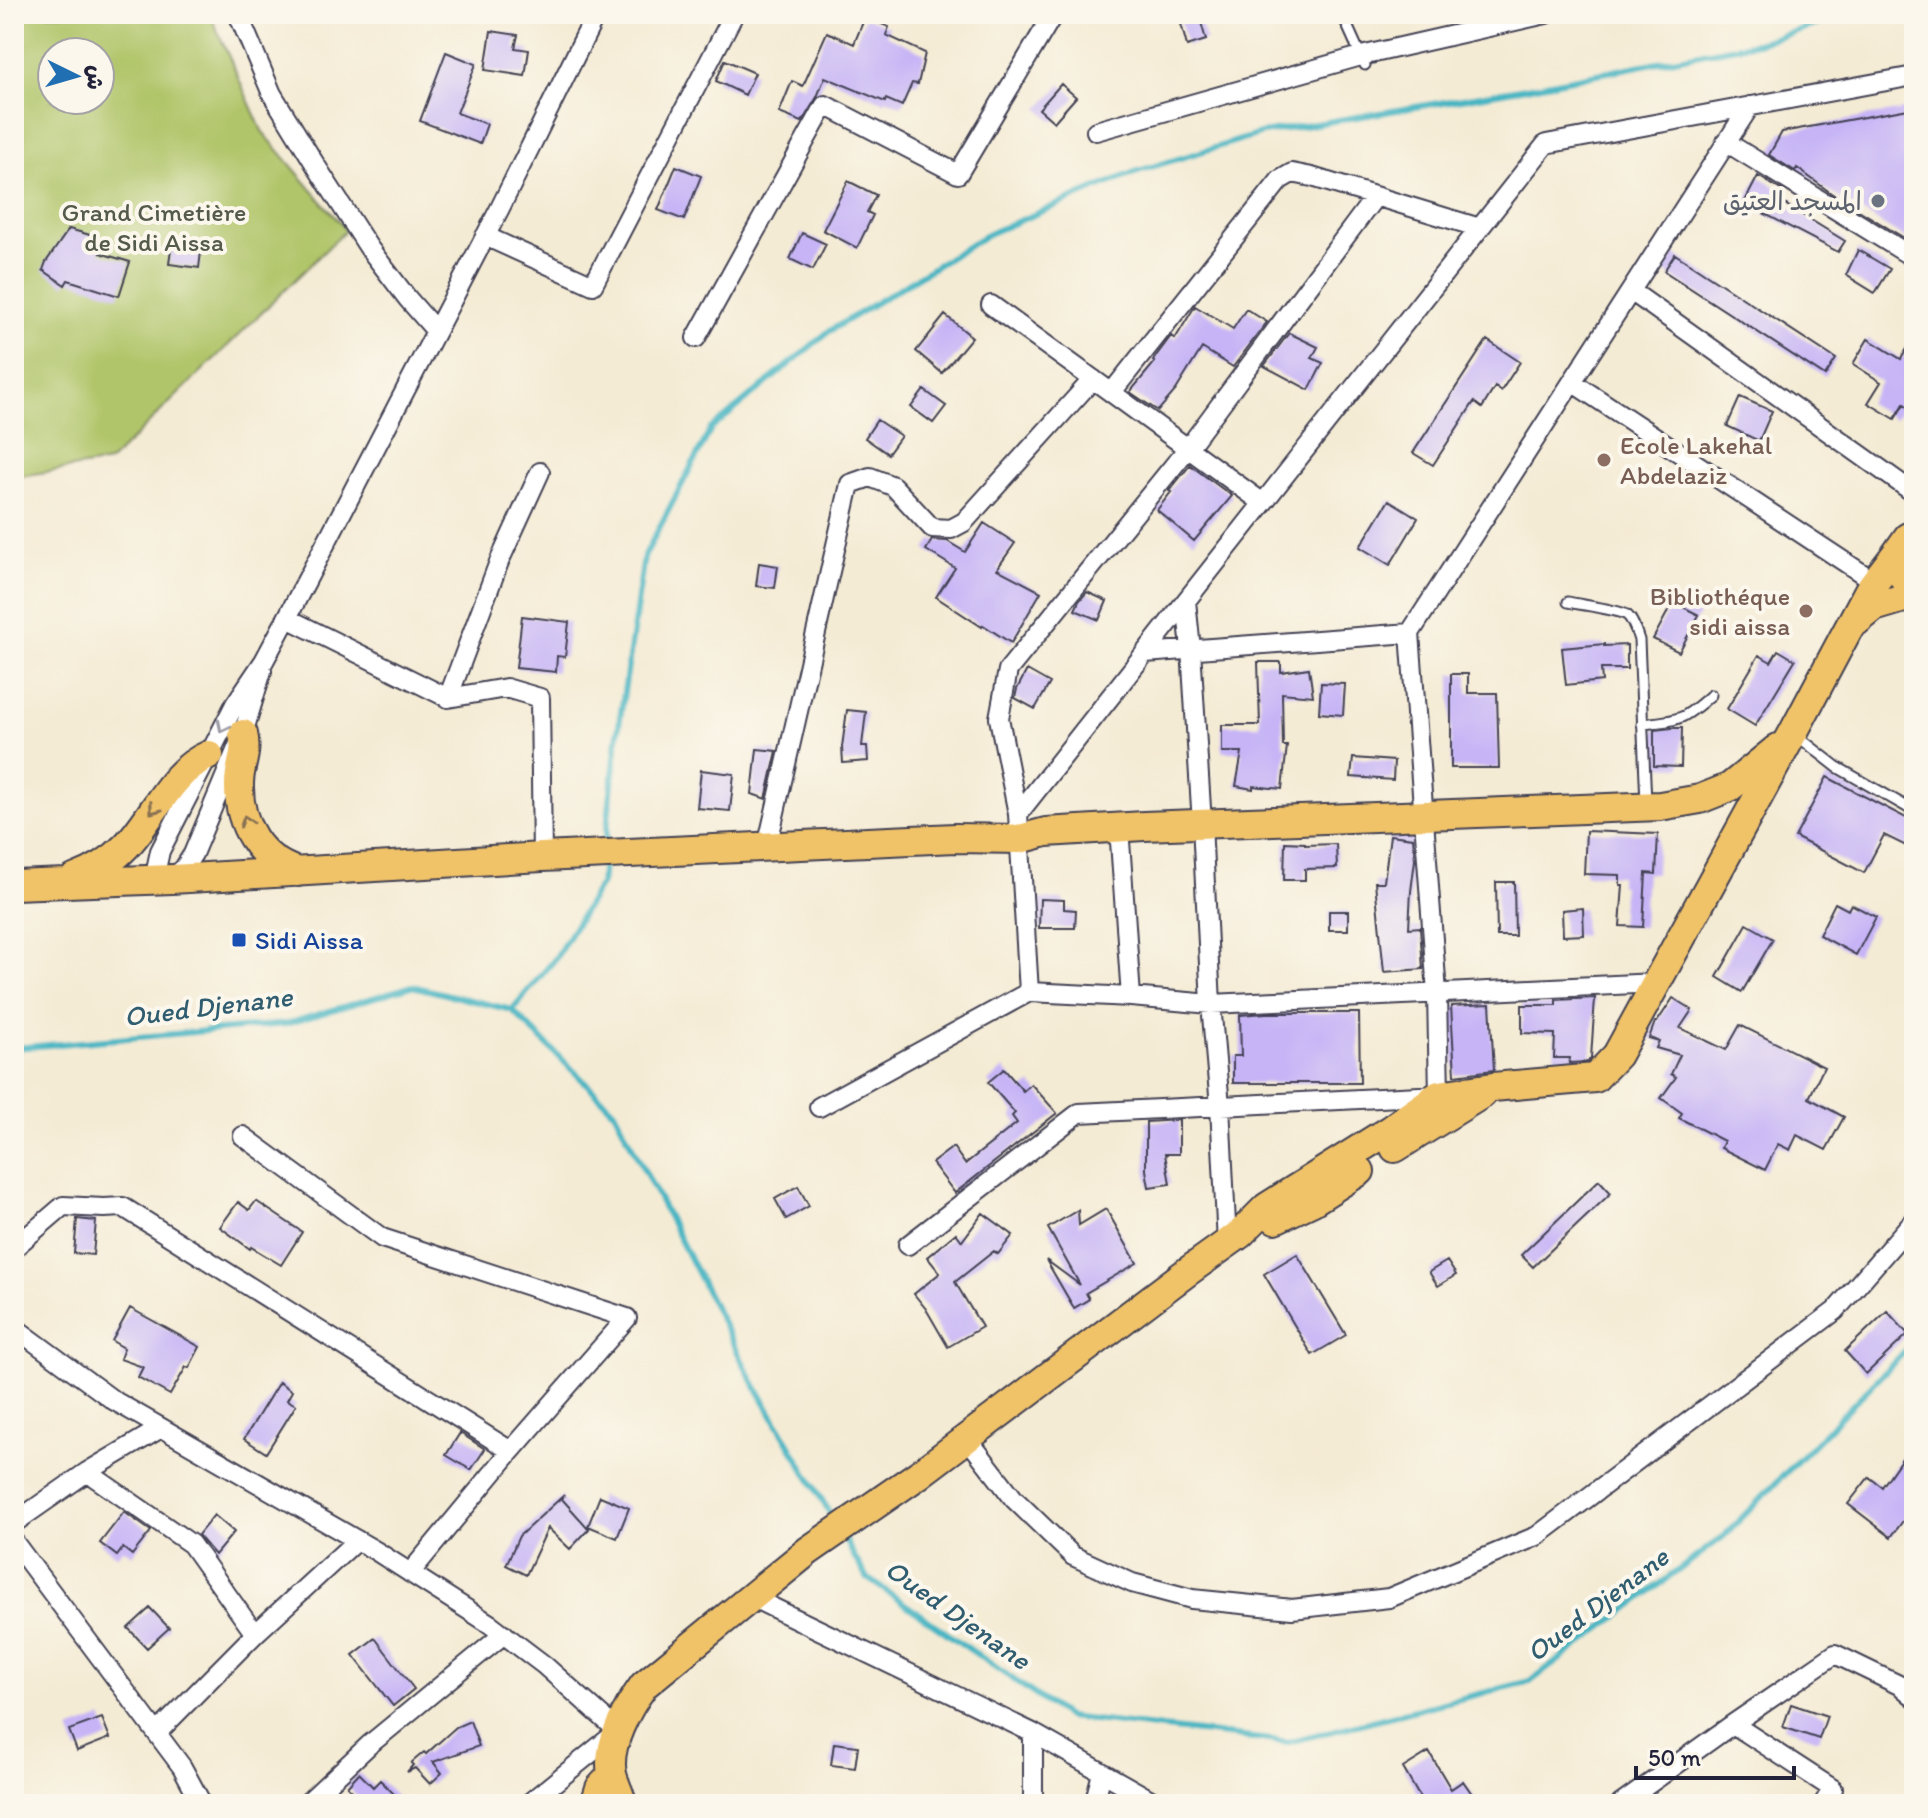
<svg xmlns="http://www.w3.org/2000/svg" width="1928" height="1818" viewBox="0 0 1928 1818" font-family="Itim,'Playpen Sans Arabic',sans-serif">
<style>
.green{fill:#b0c569;stroke:#697452;stroke-width:2;fill-rule:evenodd}
.lines{fill:none;stroke-linecap:round;stroke-linejoin:round}
.stream{stroke:#47b5c3;stroke-width:6}
.building{fill:#c6b4f6}
.service-casing{stroke:#424052;stroke-width:13}
.minor-casing{stroke:#424052;stroke-width:22}
.primary-casing{stroke:#424052;stroke-width:32}
.service{stroke:#fff;stroke-width:9}
.minor{stroke:#fff;stroke-width:18}
.primary{stroke:#f1c369;stroke-width:28}
.oneway{stroke:#9c9ca7}
.oneway2{stroke:#8a7252}
.worship-dot{fill:#6b7280;stroke:#fbf7ec;stroke-width:3}
.education-dot{fill:#8d6e63;stroke:#fbf7ec;stroke-width:3}
.transit-dot{fill:#1a4fb4;stroke:#fbf7ec;stroke-width:3}
.labels{text-anchor:middle;dominant-baseline:central;stroke-width:8;stroke-linejoin:round;paint-order:stroke}
.worship-label{font-size:26px;fill:#5b616d;stroke:#fbf7ec;text-anchor:end}
.park-label{font-size:26px;fill:#545b4b;stroke:#fbf7ec}
.education-label{font-size:26px;fill:#785e54;stroke:#fbf7ec;text-anchor:start}
.transit-label{font-size:26px;fill:#164399;stroke:#fbf7ec;text-anchor:start}
.water-label{font-size:28px;font-style:italic;fill:#315d71;stroke:#fbf7ec}
</style>
<rect width="100%" height="100%" fill="#fbf7ec"/>
<filter id="ink" filterUnits="userSpaceOnUse"><feTurbulence type="fractalNoise" baseFrequency=".0125" numOctaves="2"/><feDisplacementMap in="SourceGraphic" scale="16" xChannelSelector="R" yChannelSelector="G"/><feConvolveMatrix kernelMatrix="1 2 1 2 8 2 1 2 1" color-interpolation-filters="sRGB"/></filter>
<filter id="wash" filterUnits="userSpaceOnUse"><feTurbulence type="fractalNoise" baseFrequency=".006" numOctaves="4" result="noise"/><feDisplacementMap in="SourceGraphic" scale="32" xChannelSelector="R" yChannelSelector="G"/><feGaussianBlur stdDeviation="1.8" result="paint"/><feColorMatrix in="noise" values="0 0 0 0 0 0 0 0 0 0 0 0 0 0 0 0 0 1.4 0 .05"/><feComposite in="paint" operator="in"/></filter>
<g filter="url(#wash)">
<rect width="100%" height="100%" fill="#f4ebd4"/>
<path class="green" d="M14,14h196l52,117 84,99 -237,232 -95,15zM52,52h48v48h-48z"/>
<g class="lines">
<path class="stream" d="M605,846l12,-107 27,-182 67,-128 117,-97 160,-98 147,-62 128,-39 263,-45 235,-46 89,-28
M512,1010l43,-51 46,-76 3,-22
M14,1048l272,-24 126,-38 100,24 102,101 138,269 84,144
M843,1537l23,40 201,140 221,25 243,-61 193,-145 190,-194"/>
</g>
<g id="blocks">
<path class="building" d="M1199,15l7,25 -19,6 -7,-26z
M865,17l24,10 -3,8 39,18 -7,31 -6,-1 -10,23 -16,-7 -1,3 -60,-25 -8,20 -15,25 -23,-9 13,-32 11,5 24,-54 27,12z
M491,31l27,4 -3,13 14,2 -4,26 -40,-6z
M446,52l30,12 -19,49 30,11 -7,20 -60,-23z
M725,60l30,13 -10,22 -29,-14z
M1061,84l15,13 -22,25 -15,-13z
M1914,108v136l-83,-51 -34,-25 -2,3 -26,-16 13,-23z
M676,166l25,10 -17,44 -26,-10z
M1758,176l26,16 -4,9 65,40 -7,11 -94,-49z
M848,181l28,14 -9,17 6,3 -16,33 -34,-18z
M69,229l28,8 6,5 -3,11 30,9 -11,34 -51,-16 -3,5 -22,-15 3,-8z
M802,233l24,11 -13,26 -23,-11z
M172,240l30,4 -3,24 -30,-4z
M1858,250l32,19 -15,24 -29,-18z
M1675,254l161,105 -11,17 -161,-105z
M1195,306l38,23 13,-20 21,13 -34,45 -31,-19 -26,42 -18,21 -28,-19 25,-30 -2,-1 3,-5 15,-20 4,3z
M945,315l27,22 -30,36 -26,-22z
M1289,333l29,14 -6,11 11,5 -14,27 -45,-24z
M1914,337v74l-10,-7 -9,15 -27,-16 13,-21 -28,-18 15,-25 33,20z
M1487,340l33,22 -19,29 -6,-4 -13,21 -8,-6 -41,63 -20,-12z
M924,390l22,16 -13,17 -22,-16z
M1740,397l32,14 -13,30 -32,-15z
M877,420l24,16 -13,18 -23,-16z
M1190,465l42,31 -38,45 -37,-31 14,-18 -2,-1z
M1389,500l29,18 -28,47 -30,-18z
M984,523l31,20 -18,26 44,23 -30,51 -28,-18 -1,2 -46,-30 19,-29 -29,-18 6,-10 15,1 18,11z
M759,563l19,3 -3,22 -19,-2z
M1087,592l20,9 -8,19 -24,-10 4,-9z
M1673,602l26,13 -20,37 -26,-13z
M522,616l47,6 -4,35 -8,-1 -1,16 -40,-4z
M1604,644v2l23,-1v24h-26l1,12 -36,4 -4,-37z
M1778,650l17,10 -40,66 -28,-17 32,-54 12,7z
M1258,662h23v10l28,-4 4,28 -31,-3 1,53h4l-5,43 -29,-3v3l-17,-3 6,-34h-20v-27h38z
M1027,670l23,13 -15,26 -20,-11 2,-9z
M1451,674h17v19h29l2,75h-48z
M1321,683l24,1 -2,31 -24,-2z
M847,710l19,2 -4,34h5l1,15 -25,2 -1,-16z
M1672,728h10l-1,39 -27,-1v-36z
M757,749l20,2 -11,48 -14,-5z
M1353,758l41,3 -1,19 -42,-3z
M701,770l33,4 -4,37 -33,-3z
M1827,777l87,45v28l-30,-15 -20,38 -69,-36z
M1586,831l72,3 -2,40 -10,-1 -3,54 -23,-1 3,-41h-3v-10l-36,-1z
M1390,835l23,3 2,22 -4,31 -2,37 11,-1 3,42 -39,3 -9,-90h9z
M1285,842l20,1v2l31,-1 1,24 -32,1v11h-21z
M1496,882h18l1,54h-18z
M1040,899l24,1v9l12,1 -1,18h-36z
M1835,903l13,7 3,-6 25,13 -20,38 -37,-20z
M1583,908l1,27 -21,1 -1,-26z
M1329,911h19v19h-19z
M1747,924l26,15 -31,53 -25,-15z
M1595,998l-4,60 -4,4 -18,1 1,-5h-16l1,-24 -33,-1v-28h34v-5z
M1673,998l19,12 -12,18 46,22 14,-25 84,42 -15,31 35,19 -18,33 -29,-15 -7,15 -12,-6 -13,26 -44,-22 3,-7 -45,-23 3,-5 -21,-15 15,-21 -5,-3 9,-19 -24,-7 3,-7 -10,-3 6,-16h2z
M1490,1004l4,66 -39,5 -4,-69z
M1266,1013h93l1,70h-127v-27h8l-1,-41z
M1004,1069l19,22 8,-7 26,29 -102,80 -23,-30 21,-16 12,17 52,-41 -5,-7 3,-3 -27,-31z
M1179,1120v34h-14l5,30 -21,3 -3,-17v-48z
M1599,1180l12,13 -78,74 -12,-12z
M798,1186l11,20 -23,13 -11,-20z
M256,1201l46,31 -21,33 -30,-18 -1,2 -30,-22 18,-25 11,8z
M1106,1209l31,54 -51,30 3,6 -15,9 -28,-48 34,25 -32,-57 30,-18 1,15z
M983,1213l30,22 -15,19 -4,-3 -39,31 27,45 -34,20 -22,-38 -12,-15 26,-21 -13,-16 29,-24 6,8z
M77,1219l19,2 -3,34 -19,-2z
M1297,1254l49,81 -34,20 -48,-81z
M1447,1261l9,14 -18,11 -9,-14z
M130,1308l70,39 -11,21 -3,-1 -16,28 -32,-18 5,-10 -23,-8 4,-11 -12,-7z
M1887,1311l21,23 -42,40 -21,-23z
M279,1382l13,9 -5,9 9,5 -30,48 -22,-14z
M460,1433l25,16 -14,21 -25,-15z
M1914,1441v65l-23,31 -43,-33 21,-27 13,10z
M564,1495l-2,4 27,30 -19,20 -22,-21 -22,47 -20,-10 13,-29z
M600,1496l29,12 -12,30 -29,-12z
M124,1512l27,19 -19,24 -9,-7 -6,8 -17,-13z
M214,1515l20,17 -19,23 -17,-20z
M150,1608l19,20 -22,20 -19,-20z
M375,1638l39,51 -21,17 -40,-51z
M1791,1704l36,12 -8,23 -36,-12z
M102,1718l8,20 -33,13 -8,-21z
M470,1721l9,25 -46,16 9,11 -12,11 -15,-16 -8,4 6,-7 -2,-2 13,-11 2,2 30,-27z
M834,1743l24,3 -3,22 -24,-3z
M1429,1752l22,37 12,-8 16,23h-51l7,-4 -2,-3 -10,6 -20,-35z
M359,1773l14,14 7,-7 24,24h-47l4,-4 -14,-14z"/>
</g>
</g>
<g filter="url(#ink)">
<use href="#blocks" fill-opacity="0" stroke="#424052" stroke-width="2"/>
<g class="lines">
<g class="service-casing">
<path id="service" d="M1342,14l23,51
M1568,602c13,3 49,7 59,13 7,6 9,17 12,25l7,163
M1642,724c38,-4 40,-3 69,-29
M1796,735l41,32 77,44"/>
</g>
<g class="minor-casing">
<path id="minor" d="M238,14l34,80 46,75 51,79 39,51 28,32
M1096,131l265,-75 185,-42
M1726,142l188,116
M485,236l108,49 141,-271
M1631,291l283,202
M991,305l272,198
M696,338l129,-233 133,69 93,-156
M1572,382l303,200
M1112,392l168,-212 12,-7 20,4 168,51
M1186,601l5,48 11,175 9,180 9,102 7,138
M287,618l161,80 58,-10 34,10 2,159
M1145,653l265,-20
M448,698l51,-136 41,-90
M1018,814l-19,-96 9,-48 180,-222 187,-251
M1119,827l12,170
M767,847l83,-363 20,-7 23,9 39,42 19,1 13,-7 129,-143
M158,879l-1,-14 3,-14 75,-147 29,-43 23,-43 213,-410 96,-194
M172,879l12,-11 9,-14 50,-120 19,-63
M1029,992l-11,-178 528,-670 368,-68
M819,1107l210,-115 102,5 80,7 445,-21
M243,1136l139,102 245,80 -116,133 -101,122
M908,1245l171,-132 360,-18 -2,-102 -27,-360 340,-527
M14,1248l49,-42 41,2 19,-1 388,244
M14,1327l99,73 263,151 114,73 54,41 74,66 -90,73
M967,1438l47,61 59,57 59,27 60,16 100,10 97,-11 148,-62 298,-225 79,-91
M87,1472l104,72 64,90
M14,1523l73,-51 74,-44
M14,1542l168,225 20,37
M751,1597l282,136 125,71
M1733,1724l100,65 -10,15
M157,1733l98,-99 102,-94
M1033,1733v71
M306,1804l63,-59 135,-111
M1094,1804l8,-31
M1621,1804l112,-80 102,-70 66,32 13,11"/>
</g>
<g class="primary-casing">
<path id="primary" d="M1914,536l-6,1 -12,17 5,20 13,16
M1853,624l21,-17 30,-9 10,1
M243,734c5,20 -4,31 -4,50 -1,40 20,76 59,88
M74,879c19,-7 38,-18 52,-33 29,-30 43,-74 83,-91
M14,885l158,-6 370,-22 413,-19 65,1 26,-7 98,-6 516,-20 40,-7 30,-12 48,-39
M1395,1148l87,-54
M1275,1219l38,-18 47,-30
M595,1804l5,-16 12,-13
M622,1804c-2,-11 -8,-20 -10,-30 -6,-29 16,-67 32,-89l164,-134 110,-76 269,-203 53,-38 27,-27 124,-78 48,-34 54,-8 102,-9 22,-23 176,-322 77,-145 26,-34"/>
</g>
<use href="#service" class="service"/>
<use href="#minor" class="minor"/>
<use href="#primary" class="primary"/>
</g>
<defs><path id="oneway-chevron" d="M-2-3.5L2.5 0L-2 3.5" fill="none" stroke-width="1.6" stroke-linecap="round" stroke-linejoin="round" transform="scale(2)"/></defs>
<use class="oneway" href="#oneway-chevron" transform="translate(223 727) rotate(116)"/>
<g class="oneway2">
<use href="#oneway-chevron" transform="translate(154 809) rotate(127)"/>
<use href="#oneway-chevron" transform="translate(246 821) rotate(-108)"/>
</g>
</g>
<circle class="worship-dot" cx="1878" cy="201" r="8"/>
<g class="education-dot">
<circle cx="1604" cy="460" r="8"/>
<circle cx="1806" cy="611" r="8"/>
</g>
<rect class="transit-dot" x="231" y="932" width="16" height="16" rx="4"/>
<g class="labels">
<g class="worship-label">
<text x="1862" y="201">المسجد العتيق</text>
</g>
<g class="park-label">
<text x="154" y="212">Grand Cimetière<tspan x="154" dy="30">de Sidi Aissa</tspan></text>
</g>
<g class="education-label">
<text x="1620" y="445">Ecole Lakehal<tspan x="1620" dy="30">Abdelaziz</tspan></text>
<text x="1790" y="596" text-anchor="end">Bibliothéque<tspan x="1790" dy="30">sidi aissa</tspan></text>
</g>
<g class="transit-label">
<text x="255" y="940">Sidi Aissa</text>
</g>
<g class="water-label">
<text transform="translate(208 1006) rotate(-7)">Oued Djenane</text>
<text transform="translate(1597 1604) rotate(-37)">Oued Djenane</text>
<text transform="translate(958 1614) rotate(35)">Oued Djenane</text>
</g>
</g>
<rect width="1928" height="1818" fill="none" stroke="#fbf7ec" stroke-width="48"/>
<g transform="translate(76 76) rotate(95)"><circle r="38" fill="#fbf7ec" stroke="#a4a2a5" stroke-width="2"/>
<path d="M0-6L14 30L0 20L-14 30Z" fill="#1f6fb2"/>
<text y="-12" font-size="22" font-weight="bold" text-anchor="middle" fill="#22223b">ش</text>
</g>
<path d="M1636 1766v12h158v-12" fill="none" stroke="#22223b" stroke-width="4"/>
<text x="1648" y="1766" font-size="24" fill="#22223b" stroke="#fbf7ec" stroke-width="6" paint-order="stroke">50 m</text>
</svg>
